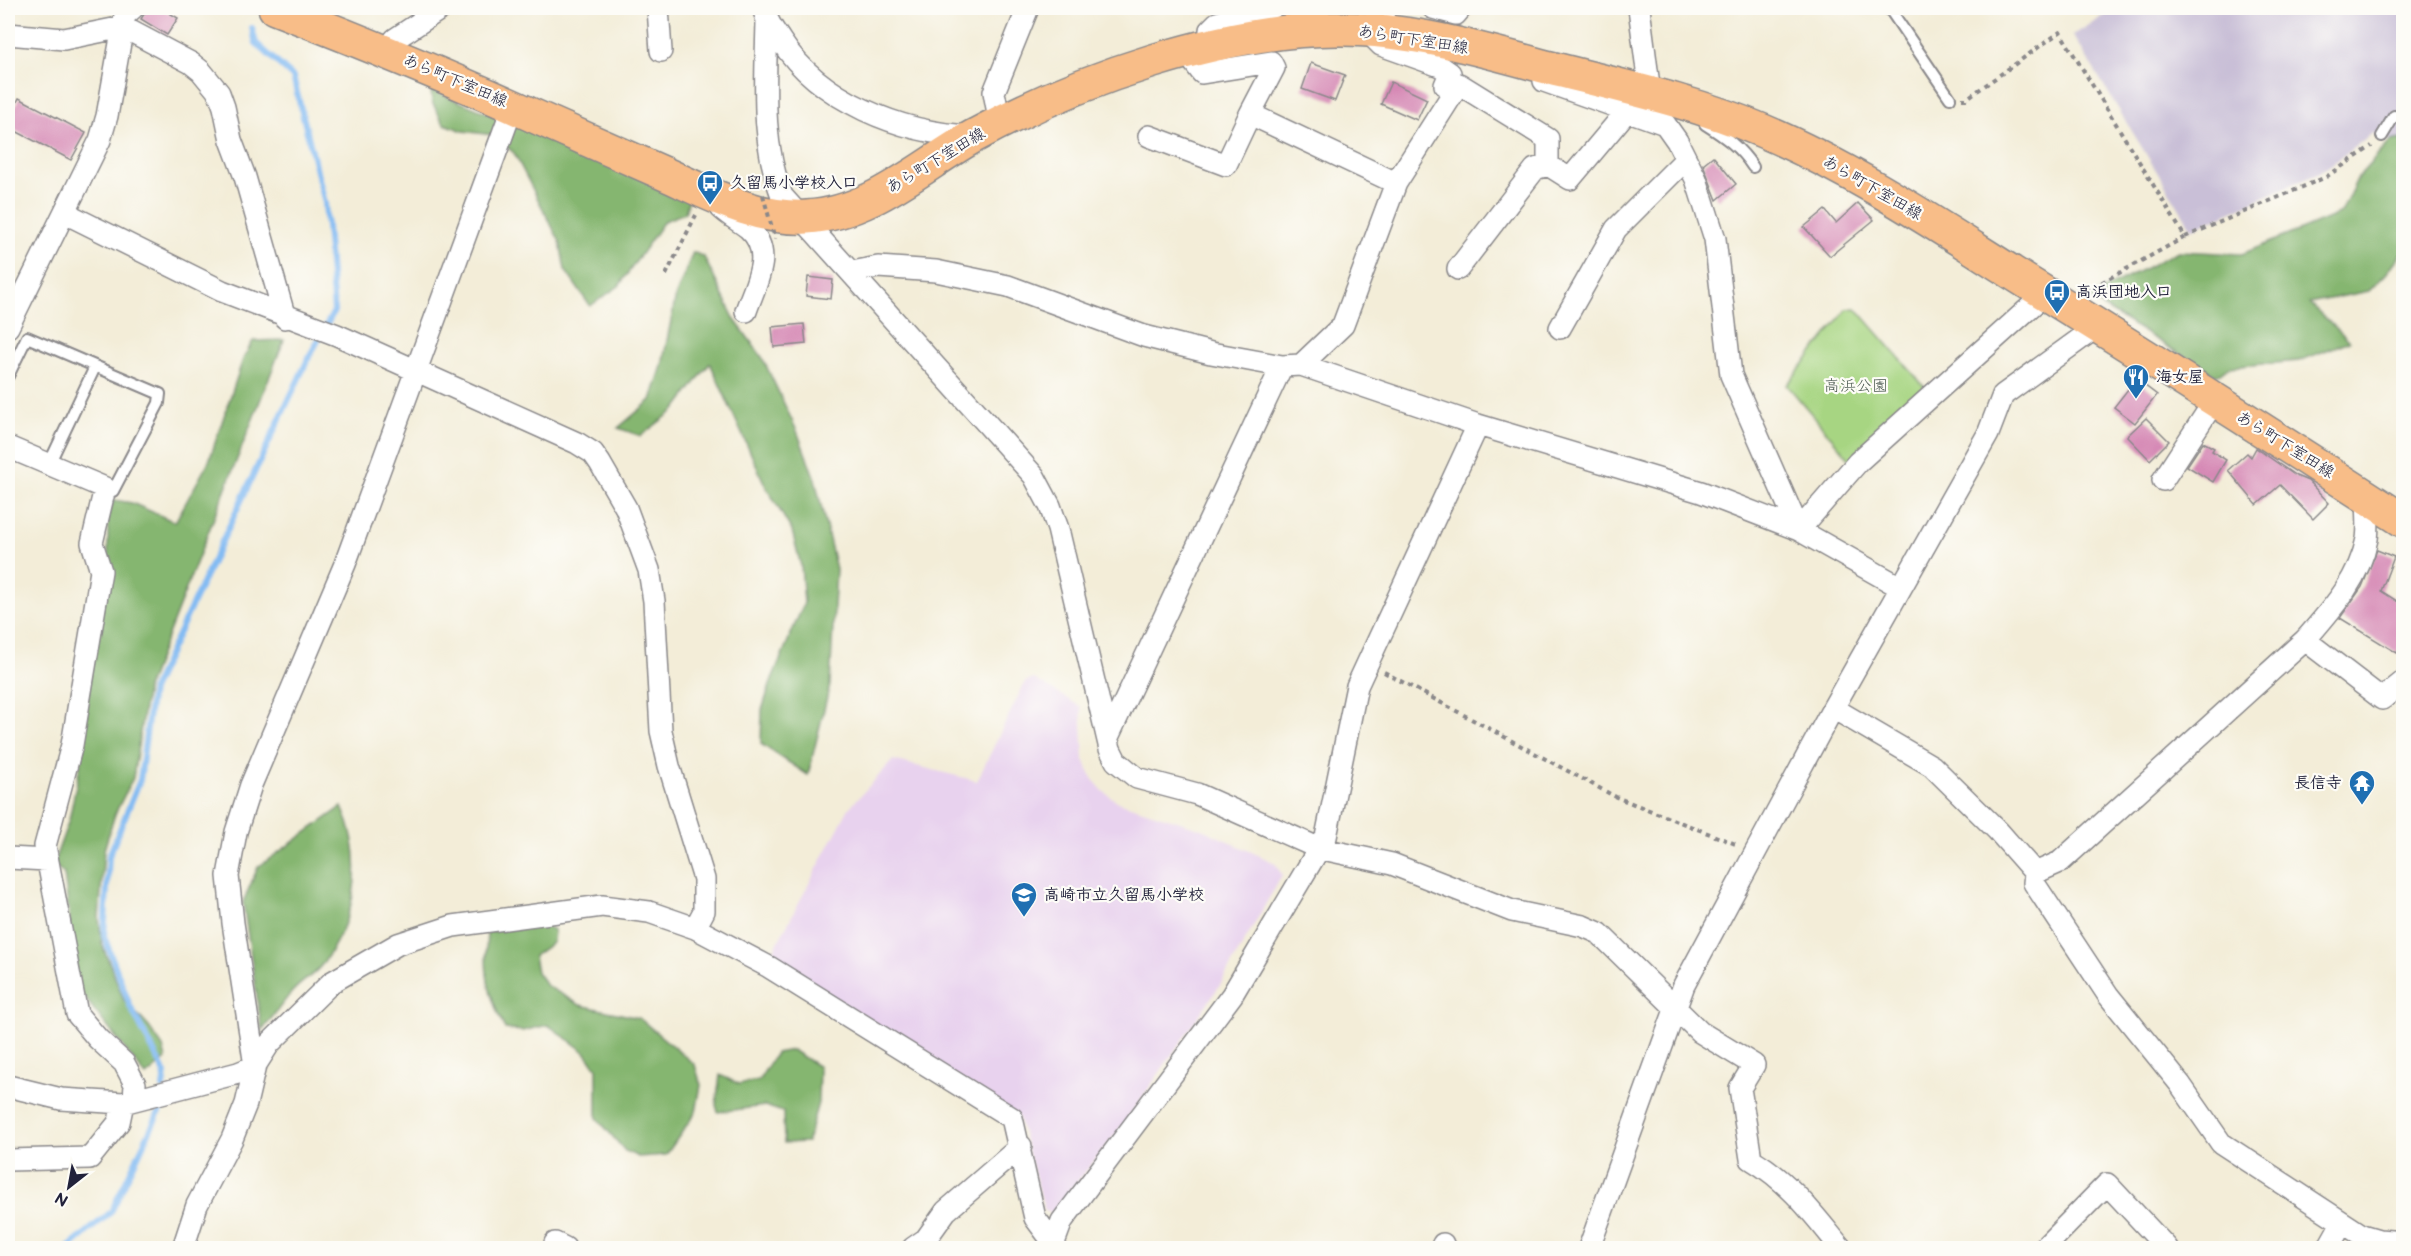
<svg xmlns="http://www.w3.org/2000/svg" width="2411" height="1256" viewBox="0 0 2411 1256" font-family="'Balsamiq Sans','Klee One',sans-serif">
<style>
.built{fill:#e8d2ee}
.industrial{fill:#c9bfd7}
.green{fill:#a7d582;stroke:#647c5e;stroke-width:1.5}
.forest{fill:#85b670;stroke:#546c56;stroke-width:1.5}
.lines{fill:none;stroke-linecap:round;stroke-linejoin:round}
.stream{stroke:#83bbf3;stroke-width:6}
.building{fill:#d689b5}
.lane-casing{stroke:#8a888a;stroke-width:14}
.street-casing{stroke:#8a888a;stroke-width:24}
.primary-casing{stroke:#8a888a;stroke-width:36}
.path{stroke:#8a888a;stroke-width:4;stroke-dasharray:4.5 4.5;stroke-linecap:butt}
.lane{stroke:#fff;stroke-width:10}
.street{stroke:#fff;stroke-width:21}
.primary{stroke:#f8bd88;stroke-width:33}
.path-bridge{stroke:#8a888a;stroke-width:4;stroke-dasharray:4.5 4.5;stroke-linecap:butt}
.labels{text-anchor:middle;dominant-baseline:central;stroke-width:4.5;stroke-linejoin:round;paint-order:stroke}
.street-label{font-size:16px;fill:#22223b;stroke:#fdfcf7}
.poi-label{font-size:16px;font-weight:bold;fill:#22223b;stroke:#fdfcf7;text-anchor:start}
.park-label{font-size:16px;fill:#4a5850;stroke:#fdfcf7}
</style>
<rect width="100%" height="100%" fill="#fdfcf7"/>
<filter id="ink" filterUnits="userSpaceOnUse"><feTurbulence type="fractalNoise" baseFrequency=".0167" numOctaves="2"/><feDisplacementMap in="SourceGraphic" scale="12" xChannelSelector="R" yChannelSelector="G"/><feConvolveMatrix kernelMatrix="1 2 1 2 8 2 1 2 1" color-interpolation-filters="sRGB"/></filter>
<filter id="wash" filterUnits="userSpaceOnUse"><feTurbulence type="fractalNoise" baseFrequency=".008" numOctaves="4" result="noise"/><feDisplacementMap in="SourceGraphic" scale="24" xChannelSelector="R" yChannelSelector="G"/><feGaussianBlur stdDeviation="1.35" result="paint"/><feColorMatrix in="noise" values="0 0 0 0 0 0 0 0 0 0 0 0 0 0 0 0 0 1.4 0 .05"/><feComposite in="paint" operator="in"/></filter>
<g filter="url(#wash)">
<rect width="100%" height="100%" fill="#f3edd8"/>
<path class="built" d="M1034,679l47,28 3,53 8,18 11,13 15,11 84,27 73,34 7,12 -62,110 -96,139 -72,89 -7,-2 -27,-95 -250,-155 81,-153 44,-48 84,21 48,-99z"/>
<path class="industrial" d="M2117,8h286v131l-12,2 -18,-8 -49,37 -132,59 -119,-194z"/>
<path class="green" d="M1856,308l74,85 -78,69 -65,-77 60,-76z"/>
<path class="forest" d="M431,90l259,106 -5,17 -21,8 -45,65 -29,20 -25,-36 -5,-28 -46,-89 -21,-18 -30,-4 -19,-7 -12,-22z
M2403,139v112l-17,23 -17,17 -60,12 41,38 -51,20 -71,6 -12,9 -128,-78 90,-47 64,3 99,-41 17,-36 33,-36z
M693,252l11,5 31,63 27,37 35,74 18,48 21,90 -6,116 -22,90 -47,-31 1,-34 10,-31 32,-76 -3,-37 -9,-35 -27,-46 -55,-122 -34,46 -35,27 -23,-8 33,-28 11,-34 14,-71z
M284,340l-137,348 -14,90 -18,36 -11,36 -5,68 3,26 22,56 25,27 14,20 3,12 -20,17 -76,-97 -1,-65 -5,-40 -11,-10 16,-44 14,-69 7,-76 18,-103v-57l6,-15 18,3 43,19 34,-61 34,-102 10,-18z
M342,807c24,52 15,109 -19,156 -7,11 -21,18 -30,28 -11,12 -21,27 -31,40l-19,-129 15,-35z
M541,924l13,6 -1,12 -19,14 3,16 10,14 33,19 59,13 56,47 6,20 -5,27 -30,43 -28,2 -13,-6 -28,-33v-50l-12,-16 -37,-27 -26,6 -17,-2c-18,-37 -21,-56 -18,-97z
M792,1050l27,17 -1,36 -11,39 -23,1 -1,-31 -18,-6 -47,6 -2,-7 4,-30 19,9 20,-4 17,-27z"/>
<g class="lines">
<path class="stream" d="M163,1087l2,-14 -35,-67 -26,-70 5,-80 31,-76 12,-90 156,-331 26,-48 -9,-108 -32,-126 -37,-34 -4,-15
M68,1248l43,-36 50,-104 1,-10"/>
</g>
<g id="blocks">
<path class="building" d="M148,8h13l17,10 -11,17 -26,-16z
M1311,63l34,12 -10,26 -33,-12z
M1391,82l36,17 -10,21 -36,-16z
M19,98l67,35 -15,27 -63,-33v-7z
M1713,156l23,28 -19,16 -14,-36z
M1858,203l16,17 -44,36 -26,-29 21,-17 11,13z
M808,277l25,3 -2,19 -25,-3z
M804,324l2,20 -32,3 -2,-20z
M2136,379l21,16 -22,28 -21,-16z
M2146,418l23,23 -19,19 -23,-24z
M2203,442l11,6 -2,3 14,9 -13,22 -26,-16z
M2256,448l40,28 12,5 21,22 -16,16 -33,-34 -23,20 -29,-35 19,-17 4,4z
M2377,550l17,7 -13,34 22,14v38l-6,10 -57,-35 22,-31z"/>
</g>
</g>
<g filter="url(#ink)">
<use href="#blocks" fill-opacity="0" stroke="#8a888a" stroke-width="1.5"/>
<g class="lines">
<g class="lane-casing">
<path id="lane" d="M417,8l2,15
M1889,8l61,90
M1705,124c19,12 35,23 48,43
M2382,136l12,-20
M8,376l19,-39 133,57 -1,9 -46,88 -8,-3
M49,464l46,-97"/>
</g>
<g class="street-casing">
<path id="street" d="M658,8l3,43
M763,8l4,12c-1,59 -7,120 15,176l252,280 16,30 8,23 52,220 6,12 21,17 60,16 121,54 74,16 120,47 71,15 16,7 101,99 54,33 -14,23 11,71c39,23 62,55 90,89
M1375,8l8,2 2,22
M1433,8l23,6 5,-6
M1639,8l11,85
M767,17c2,8 9,16 14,24 39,60 120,92 189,95
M1367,31l14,14 59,21 10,7 -5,12
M8,34l56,5 59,-12 68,36 10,8 18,22 5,14 7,33 14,37 40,141
M1213,47l-3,-17 7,-7 55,-15
M387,52l8,-13 47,-31
M1186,52l16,21 69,-11 3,6 -24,46 146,69
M1544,81l121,43 12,17 19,38 19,60 16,136 68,155 59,-68 188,-169
M1000,124l-6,-32 34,-84
M1149,136l77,29 24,-51
M721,208c7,7 18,13 27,20 27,24 8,54 -2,83
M65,213l157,78 115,44 240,108 16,10 7,10 26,45 23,62 5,31 7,130 8,35 35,113v32l-9,17
M1458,269l77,-100 13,-4
M852,272l26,-5 58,4 72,15 136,50 67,17 71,13 19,-1 177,60 223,67 98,38 101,57
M8,327l92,-187 7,-24 18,-101 8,-7
M1560,328l56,-99 70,-70
M1301,365l42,-40 53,-142 63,-99 89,55v26l22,14 57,-68
M8,447l97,41 -13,55 9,28 -29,174 -27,101 32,168 21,25 26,24 11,21 -1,16
M2163,480l52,-80
M2305,640l77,59 22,-18
M1833,708l99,58 66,65 37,42 25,-11 245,-222c26,-30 54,-60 62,-101 2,-13 0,-29 0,-42
M1108,737l174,-371
M8,858l39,2
M2035,873l-1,10 74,112 72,89 41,59 141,92 17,5 25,2
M8,1086l53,13 62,4 115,-30 17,-7 14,-22 63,-62 66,-38 55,-18 149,-20 47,6 46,16 74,39 243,151 23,100 18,24
M8,1160l82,-2 29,-36 4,-19
M555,1243l10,5
M183,1248l14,-43 35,-66 14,-35 9,-38 -22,-143 -5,-47 8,-44 15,-47 94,-221 168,-458
M913,1248l13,-9 20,-28 75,-65
M1052,1248l10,-27 170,-226 94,-158 31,-151 121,-261
M1441,1248l2,-4
M1589,1248l95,-263 149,-277 155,-274 15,-39 95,-69
M2044,1248l63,-64 60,64
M2328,1248l14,-25"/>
</g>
<g class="primary-casing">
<path id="primary" d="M275,8c87,34 174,69 259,108 43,19 86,38 129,57 45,20 93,47 144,44 63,-3 114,-51 167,-81 102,-56 252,-108 368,-107 70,0 141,21 208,39 71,18 145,34 213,63 94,40 178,97 264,151 126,78 252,158 377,239"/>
</g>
<path class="path" d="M1962,99h4l94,-67 125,205 -97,53
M2185,237l141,-60 46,-31
M666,275l30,-60
M1384,672l232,125 122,48"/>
<use href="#lane" class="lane"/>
<use href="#street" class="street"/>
<use href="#primary" class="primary"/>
<path class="path-bridge" d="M763,195l12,44"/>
</g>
</g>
<defs>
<g id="bus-pin" transform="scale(1.35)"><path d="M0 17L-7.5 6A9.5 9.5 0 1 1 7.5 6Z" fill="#1f6fb2" stroke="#fdfcf7"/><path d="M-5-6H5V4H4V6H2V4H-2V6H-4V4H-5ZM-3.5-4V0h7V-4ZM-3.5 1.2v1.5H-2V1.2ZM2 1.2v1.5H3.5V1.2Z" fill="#fff"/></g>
<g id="restaurant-pin" transform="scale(1.35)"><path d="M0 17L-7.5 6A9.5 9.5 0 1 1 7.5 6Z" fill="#1f6fb2" stroke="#fdfcf7"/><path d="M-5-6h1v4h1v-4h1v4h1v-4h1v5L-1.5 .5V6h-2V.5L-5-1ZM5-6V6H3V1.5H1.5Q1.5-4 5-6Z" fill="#fff"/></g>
<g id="temple-pin" transform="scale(1.35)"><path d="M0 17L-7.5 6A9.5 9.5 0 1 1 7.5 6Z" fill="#1f6fb2" stroke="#fdfcf7"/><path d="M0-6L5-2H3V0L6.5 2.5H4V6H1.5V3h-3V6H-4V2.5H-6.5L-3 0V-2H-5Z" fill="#fff"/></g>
<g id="school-pin" transform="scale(1.35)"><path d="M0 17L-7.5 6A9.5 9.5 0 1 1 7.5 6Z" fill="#1f6fb2" stroke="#fdfcf7"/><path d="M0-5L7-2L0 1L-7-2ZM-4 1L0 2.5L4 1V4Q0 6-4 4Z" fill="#fff"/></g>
</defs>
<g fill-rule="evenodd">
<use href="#bus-pin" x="710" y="183"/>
<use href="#bus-pin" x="2057" y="292"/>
<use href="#restaurant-pin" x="2136" y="377"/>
<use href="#temple-pin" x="2362" y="783"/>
<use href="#school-pin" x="1024" y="895"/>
</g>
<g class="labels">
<g class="street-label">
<text transform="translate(1413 40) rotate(9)">あら町下室田線</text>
<text transform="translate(455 81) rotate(23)">あら町下室田線</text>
<text transform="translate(936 161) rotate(-31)">あら町下室田線</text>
<text transform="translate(1872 188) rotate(30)">あら町下室田線</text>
<text transform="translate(2285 445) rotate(32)">あら町下室田線</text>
</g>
<g class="poi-label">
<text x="730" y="183">久留馬小学校入口</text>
<text x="2076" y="292">高浜団地入口</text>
<text x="2156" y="377">海女屋</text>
<text x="2342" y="783" text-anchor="end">長信寺</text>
<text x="1044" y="895">高崎市立久留馬小学校</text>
</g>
<g class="park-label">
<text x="1856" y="386">高浜公園</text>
</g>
</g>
<rect width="2411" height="1256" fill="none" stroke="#fdfcf7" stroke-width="30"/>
<g transform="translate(69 1187) rotate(211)" stroke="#fdfcf7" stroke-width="4.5" paint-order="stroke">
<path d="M0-4.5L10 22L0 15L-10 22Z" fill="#22223b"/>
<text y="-9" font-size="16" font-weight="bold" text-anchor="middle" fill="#22223b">N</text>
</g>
</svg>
